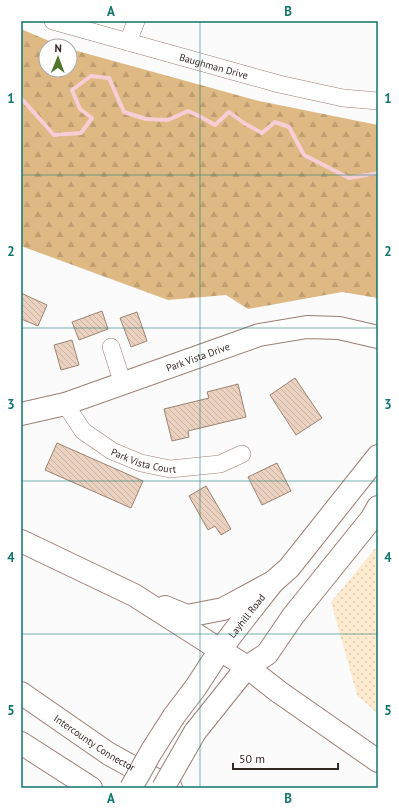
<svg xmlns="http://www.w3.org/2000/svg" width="399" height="809" viewBox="0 0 399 809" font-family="'PT Sans',sans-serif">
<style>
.grass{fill:url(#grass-dots)}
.forest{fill:url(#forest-firs)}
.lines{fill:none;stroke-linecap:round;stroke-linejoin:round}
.stream{stroke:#f7cdd6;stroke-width:4}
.building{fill:url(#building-back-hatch);stroke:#9c8473}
.street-casing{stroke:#9b7e74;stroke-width:18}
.secondary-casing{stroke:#9b7e74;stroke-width:24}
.highway-casing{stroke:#9b7e74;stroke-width:24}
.street{stroke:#fff;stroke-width:17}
.secondary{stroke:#fff;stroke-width:22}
.highway{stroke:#fff;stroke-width:22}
.secondary-bridge-casing{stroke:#9b7e74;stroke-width:24;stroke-linecap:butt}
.secondary-bridge{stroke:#fff;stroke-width:22}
.grid{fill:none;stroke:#0f766e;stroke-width:1;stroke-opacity:0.55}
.labels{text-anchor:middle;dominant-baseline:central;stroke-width:3.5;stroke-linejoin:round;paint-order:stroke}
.street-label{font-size:10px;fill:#352925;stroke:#fff}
.neatline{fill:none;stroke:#0f766e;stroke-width:1.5}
.grid-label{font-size:13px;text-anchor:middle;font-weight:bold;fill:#0f766e}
</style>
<defs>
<pattern id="grass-dots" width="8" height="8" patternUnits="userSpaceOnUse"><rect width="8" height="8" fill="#feeace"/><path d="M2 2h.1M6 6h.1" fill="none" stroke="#dac9b1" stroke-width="1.8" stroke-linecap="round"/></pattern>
<pattern id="forest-firs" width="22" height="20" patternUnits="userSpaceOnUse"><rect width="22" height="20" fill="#deb984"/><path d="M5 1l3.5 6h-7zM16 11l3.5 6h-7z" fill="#bf9f72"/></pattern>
<pattern id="building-back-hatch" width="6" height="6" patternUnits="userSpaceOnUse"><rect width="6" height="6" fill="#ebd1bf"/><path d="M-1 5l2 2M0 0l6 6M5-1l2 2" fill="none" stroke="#cab3a4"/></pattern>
</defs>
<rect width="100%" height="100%" fill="#fbfbfb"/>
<path class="grass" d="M378,545v169l-21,-19 -26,-93z"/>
<path class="forest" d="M21,29l40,17h-15v24h24v-21l189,52 119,24v173l-36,-6 -94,17 -22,-14 -58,5 -147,-54z"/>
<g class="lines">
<path class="stream" d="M21,98l33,37 27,-2 11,-15 -12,-9 -8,-19 19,-14 18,2 15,34 22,7 22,1 20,-9 13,6 14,8 14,-13 15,11 18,10 13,-11 14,5 15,28 45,23 29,-5"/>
</g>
<path class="building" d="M21,293l26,12 -9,21 -17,-7z
M102,311l6,18 -29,11 -7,-18z
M137,312l10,29 -16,6 -11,-29z
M72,340l7,25 -18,5 -7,-25z
M295,378l27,40 -26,17 -26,-40z
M238,384l8,33 -58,14 1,6 -17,4 -8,-32 45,-11 -2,-6z
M57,443l86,38 -12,27 -86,-38z
M277,463l14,28 -29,14 -14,-28z
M206,486l25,43 -10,6 -6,-9 -7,4 -19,-34z"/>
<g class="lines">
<g class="street-casing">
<g id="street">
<path id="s1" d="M53,21l226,63 64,14 35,3"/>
<path d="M128,42l8,-21"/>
<path d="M111,347l12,37"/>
<path id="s2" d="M65,404l18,27 29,20 29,12 29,6 50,-5 22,-10"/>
</g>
</g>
<g class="secondary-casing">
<g id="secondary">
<path id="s3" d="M21,414l44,-10 194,-69 48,-8 32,1 39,9"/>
<path id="s4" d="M174,716l22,-29 24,-37 16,-21 37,-47 16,-14 89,-112"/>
<path d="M195,732l52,-65 20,-13 26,-38 79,-98 6,-11"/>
</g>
</g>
<g class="highway-casing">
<g id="highway">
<path d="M21,541l113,54 113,72 32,25 99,69"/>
<path d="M165,607l22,9 36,-7 50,-27"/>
<path id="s5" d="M21,693l88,61 62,34"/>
<path d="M21,743l70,45"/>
</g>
</g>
<use href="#street" class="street"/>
<use href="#secondary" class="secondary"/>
<use href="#highway" class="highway"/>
<g class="secondary-bridge-casing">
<path id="secondary-bridge" d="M131,788l20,-36 23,-36
M163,788l32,-56"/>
</g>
<use href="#secondary-bridge" class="secondary-bridge"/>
</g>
<path class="grid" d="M200,21v767M21,175h357M21,328h357M21,481h357M21,634h357"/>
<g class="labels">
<g class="street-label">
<text stroke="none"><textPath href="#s1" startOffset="167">Baughman Drive</textPath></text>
<text stroke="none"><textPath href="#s3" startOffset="186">Park Vista Drive</textPath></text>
<text stroke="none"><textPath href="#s2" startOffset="101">Park Vista Court</textPath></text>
<text stroke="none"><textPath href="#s4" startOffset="124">Layhill Road</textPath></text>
<text stroke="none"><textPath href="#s5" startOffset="89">Intercounty Connector</textPath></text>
</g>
</g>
<rect width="399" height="809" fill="none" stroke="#ffffff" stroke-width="44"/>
<g transform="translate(58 58) rotate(1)"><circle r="19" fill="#ffffff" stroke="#aea9a8"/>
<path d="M0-3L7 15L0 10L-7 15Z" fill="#53752c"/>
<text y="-6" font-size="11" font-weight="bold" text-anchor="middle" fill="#352925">N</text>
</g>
<path d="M233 763v6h105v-6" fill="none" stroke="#352925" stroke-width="2"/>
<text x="239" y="763" font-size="12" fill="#352925" stroke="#ffffff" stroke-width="3" paint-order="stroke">50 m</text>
<rect x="22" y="22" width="355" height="765" class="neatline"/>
<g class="grid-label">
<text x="111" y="16">A</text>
<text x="288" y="16">B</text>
<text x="11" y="103">1</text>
<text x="388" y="103">1</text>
<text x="11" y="256">2</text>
<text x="388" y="256">2</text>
<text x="11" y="409">3</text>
<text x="388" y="409">3</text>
<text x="11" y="562">4</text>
<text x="388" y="562">4</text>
<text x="11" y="715">5</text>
<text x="388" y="715">5</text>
<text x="111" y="803">A</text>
<text x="288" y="803">B</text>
</g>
</svg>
